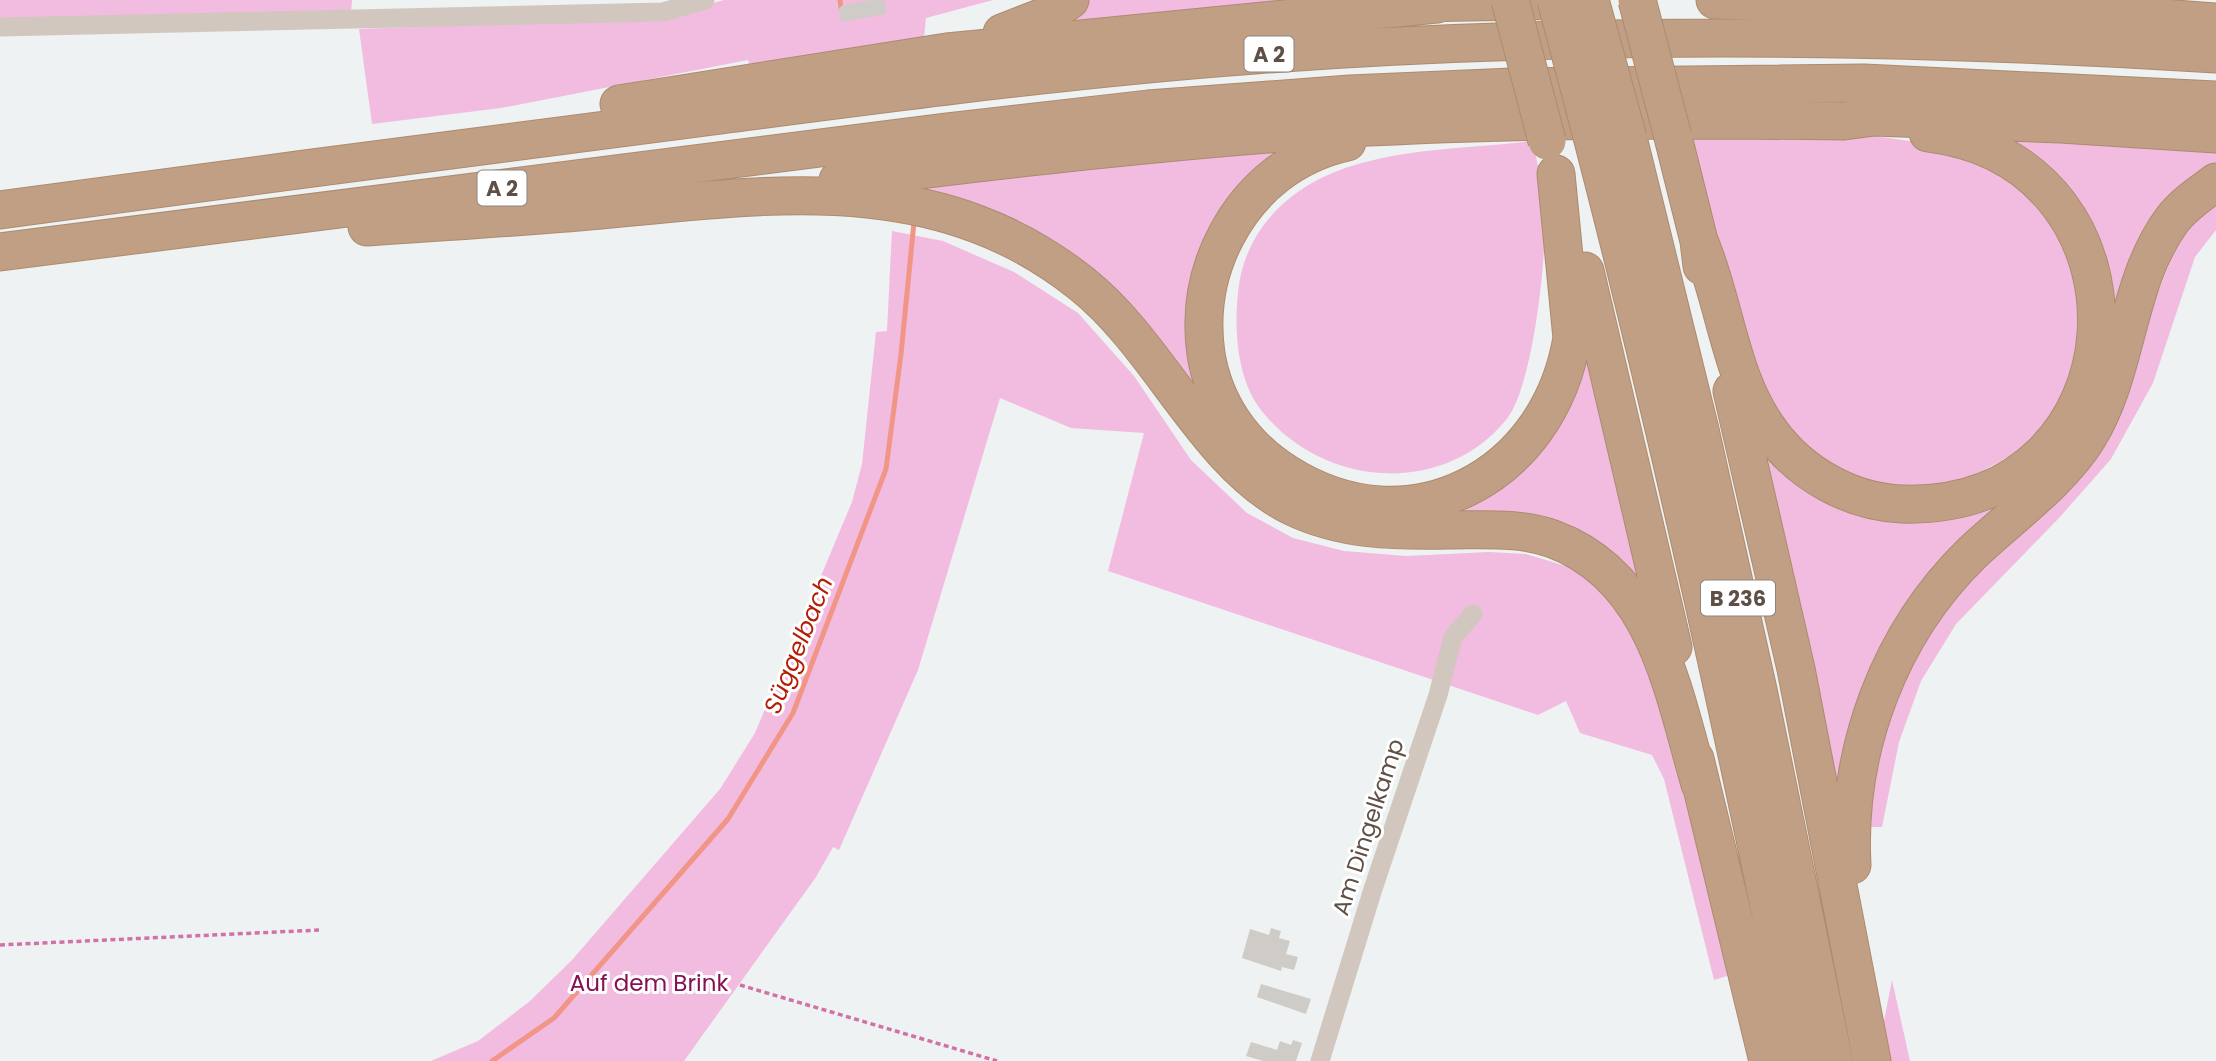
<svg xmlns="http://www.w3.org/2000/svg" width="2216" height="1061" viewBox="0 0 2216 1061" font-family="Poppins,sans-serif">
<style>
.green{fill:#f2bbe0}
.lines{fill:none;stroke-linecap:round;stroke-linejoin:round}
.stream{stroke:#f19586;stroke-width:5}
.building{fill:#cfcbc6}
.highway-casing{stroke:#ad8b6f;stroke-width:39}
.path{stroke:#d271a7;stroke-width:3.5;stroke-dasharray:5 3.5;stroke-linecap:butt}
.street{stroke:#d2c7bf;stroke-width:19}
.highway{stroke:#c19f84;stroke-width:37}
.highway-bridge-casing{stroke:#ad8b6f;stroke-width:39;stroke-linecap:butt}
.highway-bridge{stroke:#c19f84;stroke-width:37}
.labels{text-anchor:middle;dominant-baseline:central;stroke-width:6;stroke-linejoin:round;paint-order:stroke}
.shield{fill:#fff;stroke:#8e847e;stroke-width:2}
.shield-label{font-size:21px;font-weight:bold;fill:#5e5046}
.street-label{font-size:23px;fill:#5e5046;stroke:#fff}
.park-label{font-size:23px;fill:#851153;stroke:#fff}
.water-label{font-size:24px;font-style:italic;fill:#b41d03;stroke:#fff}
</style>
<rect width="100%" height="100%" fill="#eff2f2"/>
<path class="green" d="M0,0h352l-1,13 -351,8z
M724,0h269l-67,18 -2,19 -174,30 -2,-7 -247,48 -129,16 -13,-95 308,-12z
M1085,0h212l-244,25z
M1686,131l167,2 64,9 90,35 30,22 25,37 23,77 -12,71 -44,62 -72,38 -71,3 -39,-10 -33,-19 -50,-59z
M1981,135l235,14v20c-68,48 -81,103 -103,179 -5,20 -9,42 -19,61 -25,46 -67,77 -104,113 -90,90 -132,170 -147,297l-84,-376 3,-2c17,18 34,38 56,49 71,35 152,30 215,-18 8,-6 18,-12 25,-20 67,-77 69,-203 -9,-274 -21,-18 -44,-31 -68,-43z
M1533,141c3,19 9,38 11,58 5,44 -10,188 -38,221 -64,78 -185,67 -245,-10 -24,-31 -27,-80 -23,-117 5,-57 44,-100 97,-121 60,-24 133,-23 198,-31z
M1297,146c-58,37 -96,87 -102,157 -17,217 277,293 371,98 9,-20 12,-45 16,-67h4l61,258c-15,-16 -31,-34 -50,-47 -88,-60 -215,7 -314,-54 -62,-38 -100,-112 -144,-168 -8,-11 -20,-20 -30,-30 -63,-58 -142,-85 -223,-103z
M2216,198v32l-21,27 -42,126 -42,76 -52,59 -103,106 -35,57 -22,61 -17,85h-20l6,-46 36,-107 42,-69 167,-178 19,-47 23,-80 21,-53 18,-31z
M892,231l51,10 71,31 64,41 56,63 57,84 56,53 46,25 51,13 62,5 83,-4 37,2 43,13 43,25 46,77 75,305 -19,6 -50,-201 -12,-24 -72,-22 -14,-32 -28,14 -430,-144 36,-138 -73,-5 -71,-30 -82,272 -79,180 -6,-3 -17,30 -132,184h-253l47,-20 52,-40 42,-41 148,-171 35,-56 97,-231 10,-38 14,-132 11,-1z
M1892,980l18,81h-23l-5,-30z"/>
<g class="lines">
<path class="stream" d="M840,0l1,8
M492,1061l62,-43 174,-199 65,-106 93,-244 15,-115 13,-132"/>
</g>
<path class="building" d="M873,0h11l2,14 -45,8 -2,-14 4,-3z
M1271,928l10,3 -2,7 11,3 -4,13 12,3 -4,13 -12,-3 -1,4 -39,-13 8,-29 19,6z
M1261,984l50,15 -5,15 -49,-17z
M1293,1040l9,3 -6,18h-33l-17,-5 5,-14 26,8 3,-9 11,4z"/>
<g class="lines">
<g class="highway-casing">
<path id="highway" d="M1715,0l311,8 190,14
M1414,3l173,-3
M1002,33l46,-18 22,-15
M619,104l328,-52 490,-48
M1673,137l26,104 3,25
M1628,138l72,292 58,260 76,371
M1593,140c79,305 145,612 208,921
M1347,142c-54,12 -96,46 -121,94 -20,38 -26,76 -20,118 8,50 37,92 80,119 123,79 263,5 286,-135l-16,-164
M838,180c161,-20 322,-39 483,-50 174,-11 348,-11 523,-9l30,-4 187,7 155,10
M0,210c240,-33 481,-64 721,-95 177,-23 355,-47 534,-60 320,-24 640,-21 961,-1
M367,227c78,-5 156,-10 234,-17 171,-16 336,-42 481,74 78,62 123,178 209,222 51,25 103,25 158,24 34,0 72,-3 104,9 103,38 120,153 147,245
M1699,241c27,63 30,136 72,192 30,41 80,69 131,71 244,8 265,-341 26,-371
M0,252l946,-120 202,-23 202,-15 162,-7 352,-4 352,17
M1585,271l88,376
M1732,391l64,278 76,392
M1695,759l73,302
M1852,865c-6,-115 37,-231 120,-312 37,-35 90,-73 116,-116 41,-67 37,-153 84,-217 11,-15 29,-27 44,-38"/>
</g>
<path class="path" d="M0,945l319,-15
M740,985l257,76"/>
<path class="street" d="M0,27l663,-15 42,-12
M1320,1061l53,-172 65,-194 15,-58 20,-23"/>
<use href="#highway" class="highway"/>
<g class="highway-bridge-casing">
<path id="highway-bridge" d="M1510,0l37,141
M1556,0l37,140
M1590,0l38,138
M1637,0l36,137"/>
</g>
<use href="#highway-bridge" class="highway-bridge"/>
</g>
<g class="labels">
<g class="shield">
<rect x="1244.5" y="36.5" width="49" height="35" rx="5"/>
<rect x="477.5" y="170.5" width="49" height="35" rx="5"/>
<rect x="1701" y="580.5" width="74" height="35" rx="5"/>
</g>
<g class="shield-label">
<text x="1269" y="54">A 2</text>
<text x="502" y="188">A 2</text>
<text x="1738" y="598">B 236</text>
</g>
<g class="street-label">
<text transform="translate(1368 827) rotate(-72)">Am Dingelkamp</text>
</g>
<g class="park-label">
<text x="649" y="983">Auf dem Brink</text>
</g>
<g class="water-label">
<text transform="translate(798 645) rotate(-68)">Süggelbach</text>
</g>
</g>
</svg>
